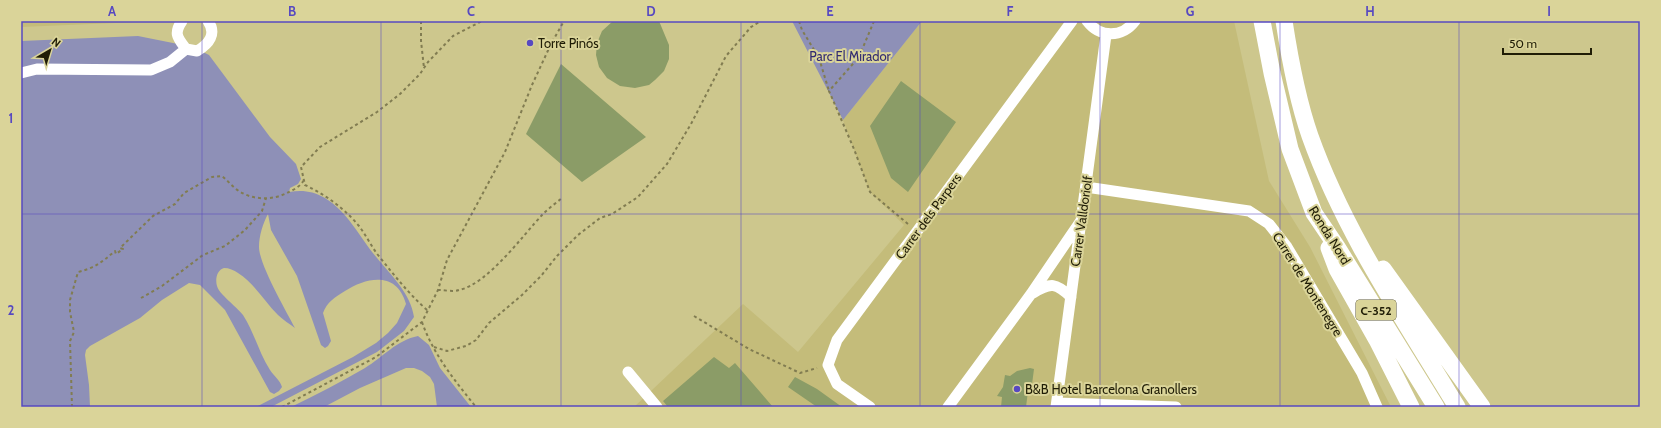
<svg xmlns="http://www.w3.org/2000/svg" width="1661" height="428" viewBox="0 0 1661 428" font-family="Cabin,sans-serif">
<style>
.built{fill:#c4bc7a}
.green{fill:#8e90b7}
.building{fill:#8b9c67}
.lines{fill:none;stroke-linecap:round;stroke-linejoin:round}
.path{stroke:#817c51;stroke-width:2;stroke-dasharray:3 3;stroke-linecap:butt}
.minor{stroke:#fff;stroke-width:11}
.highway{stroke:#fff;stroke-width:17}
.grid{fill:none;stroke:#5749c1;stroke-width:1;stroke-opacity:0.55}
.poi-dot{fill:#5749c1;stroke:#dad499;stroke-width:1.5}
.labels{text-anchor:middle;dominant-baseline:central;stroke-width:4;stroke-linejoin:round;paint-order:stroke}
.shield{fill:#dad499;stroke:#585432;stroke-width:1}
.shield-label{font-size:12px;font-weight:bold;fill:#201d06}
.poi-label{font-size:13px;fill:#201d06;stroke:#dad499;text-anchor:start}
.park-label{font-size:13px;fill:#322b71;stroke:#dad499}
.street-label{font-size:13px;fill:#201d06;stroke:#dad499}
.neatline{fill:none;stroke:#5749c1;stroke-width:1.5}
.grid-label{font-size:13px;text-anchor:middle;font-weight:bold;fill:#5749c1}
</style>
<rect width="100%" height="100%" fill="#cdc78d"/>
<path class="built" d="M21,21h142l-142,6z
M922,21h312l35,160 41,66 81,160h-757l109,-103 55,48 106,-127 -34,-33 -27,-72z"/>
<path class="green" d="M792,21h130l-79,99z
M138,36l55,11 16,8 61,82 26,27 5,15 -3,5 -8,4 -1,4c14,-2 23,-1 36,6 23,14 35,40 52,60 14,17 34,36 37,59l-10,14 -27,21 -106,55h-15l97,-50 23,-14 12,-10 9,-10 9,-19c-9,-33 -39,-27 -61,-13 -10,6 -18,11 -22,22l8,28 -3,5 -3,2 -4,-3 -24,-69 -26,-46 -3,-16c-5,9 -9,22 -9,33 0,17 27,64 36,81 -5,-4 -12,-8 -17,-13 -14,-14 -23,-31 -40,-42 -4,-3 -9,-5 -14,-5 -7,2 -9,11 -7,18 2,8 19,20 26,29 11,17 16,38 27,55 4,6 10,10 12,17l-3,4 -5,3 -4,-2 -45,-82 -25,-25 -11,-2 -27,17 -22,18 -50,28 -4,4 -1,5 4,30 1,22h-69v-366z
M418,336l11,9 11,23 31,39h-34l-3,-23 -4,-7 -8,-6 -8,-3h-8l-46,20 -36,19h-33c25,-12 50,-25 74,-39 18,-11 32,-28 53,-32z"/>
<path class="building" d="M613,21h46l10,24v14l-5,12 -9,9 -6,5 -14,3 -15,-2 -13,-8 -8,-11 -3,-12 1,-12 5,-12z
M561,64l85,73 -64,45 -56,-48z
M901,81l55,41 -48,70 -17,-14 -21,-52z
M714,357l15,11 6,-5 38,44h-105l-5,-6z
M1030,368l4,1 -3,23 -3,-1 -2,16h-25l1,-10 -5,-1 6,-9 2,-12 5,1 7,-5z
M795,377l22,12 25,18h-25l-29,-20z"/>
<g class="lines">
<path class="path" d="M421,21v20l3,27
M799,21l3,9 17,28 10,33
M874,21l-15,36 -30,34 25,58 16,43 38,32
M438,290c6,0 15,2 21,0 29,-6 64,-55 84,-76 6,-6 13,-11 19,-16
M141,298l21,-12 41,-31 22,-9 20,-16 17,-19 4,-13
M427,310c-19,-17 -33,-35 -49,-55 -7,-9 -12,-20 -19,-29 -14,-17 -33,-31 -54,-41l-4,-18 19,-20 57,-35 23,-18 20,-20 8,-12 25,-26 29,-15
M694,316l55,33 51,24 17,-5
M422,322c11,32 33,59 54,85
M434,347l13,4 19,-5 10,-6 13,-17 33,-28 19,-19 16,-20 21,-21 22,-17 12,-4 26,-17 29,-33 24,-40 35,-68 25,-29 10,-6
M72,407l-2,-66 4,-9 -4,-20v-12l8,-28c17,-4 24,-10 37,-21l1,3 7,-5 -3,-1 33,-32 22,-12 9,-11 28,-16 10,-1c5,4 9,9 14,13 14,11 35,12 51,4 6,-3 13,-6 17,-13
M282,407l94,-50 46,-35 16,-32 9,-30 58,-108 27,-67 19,-41 13,-23"/>
<path class="minor" d="M182,21c-9,13 -4,17 4,28l11,2c12,-7 20,-17 11,-30
M1087,21c13,17 35,17 48,0
M21,73l16,-4 114,1 19,-8 16,-13
M1086,187l163,24 20,13 18,23 75,126 15,34
M1033,293c18,-11 23,-10 38,4
M628,372l29,35
M1057,403l119,4
M870,407l-33,-23 -9,-19 9,-25 235,-319
M948,407l83,-113 49,-72
M1056,407l50,-372"/>
<path class="highway" d="M1262,21l10,52 18,76 24,64 23,34 99,160
M1284,21c6,39 13,78 26,115 35,98 94,183 147,271
M1329,248l8,21 40,71 34,67
M1383,269l99,138"/>
</g>
<path class="grid" d="M202,21v386M381,21v386M561,21v386M741,21v386M920,21v386M1100,21v386M1280,21v386M1459,21v386M21,214h1619"/>
<g class="poi-dot">
<circle cx="530" cy="43" r="4"/>
<circle cx="1017" cy="389" r="4"/>
</g>
<g class="labels">
<rect class="shield" x="1356" y="300" width="40" height="20" rx="3"/>
<g class="shield-label">
<text x="1376" y="310">C-352</text>
</g>
<g class="poi-label">
<text x="538" y="43">Torre Pinós</text>
<text x="1025" y="389">B&amp;B Hotel Barcelona Granollers</text>
</g>
<g class="park-label">
<text x="850" y="56">Parc El Mirador</text>
</g>
<g class="street-label">
<text transform="translate(928 216) rotate(-54)">Carrer dels Parpers</text>
<text transform="translate(1081 221) rotate(-82)">Carrer Valldoriolf</text>
<text transform="translate(1330 235) rotate(58)">Ronda Nord</text>
<text transform="translate(1308 284) rotate(58)">Carrer de Montenegre</text>
</g>
</g>
<rect width="1661" height="428" fill="none" stroke="#dad499" stroke-width="44"/>
<g transform="translate(50 50) rotate(38)" stroke="#dad499" stroke-width="3" paint-order="stroke">
<path d="M0-3L7 15L0 10L-7 15Z" fill="#201d06"/>
<text y="-6" font-size="11" font-weight="bold" text-anchor="middle" fill="#201d06">N</text>
</g>
<path d="M1503 48v6h88v-6" fill="none" stroke="#201d06" stroke-width="2"/>
<text x="1509" y="48" font-size="12" fill="#201d06" stroke="#dad499" stroke-width="3" paint-order="stroke">50 m</text>
<rect x="22" y="22" width="1617" height="384" class="neatline"/>
<g class="grid-label">
<text x="112" y="16">A</text>
<text x="292" y="16">B</text>
<text x="471" y="16">C</text>
<text x="651" y="16">D</text>
<text x="830" y="16">E</text>
<text x="1010" y="16">F</text>
<text x="1190" y="16">G</text>
<text x="1370" y="16">H</text>
<text x="1549" y="16">I</text>
<text x="11" y="123">1</text>
<text x="11" y="315">2</text>
</g>
</svg>
